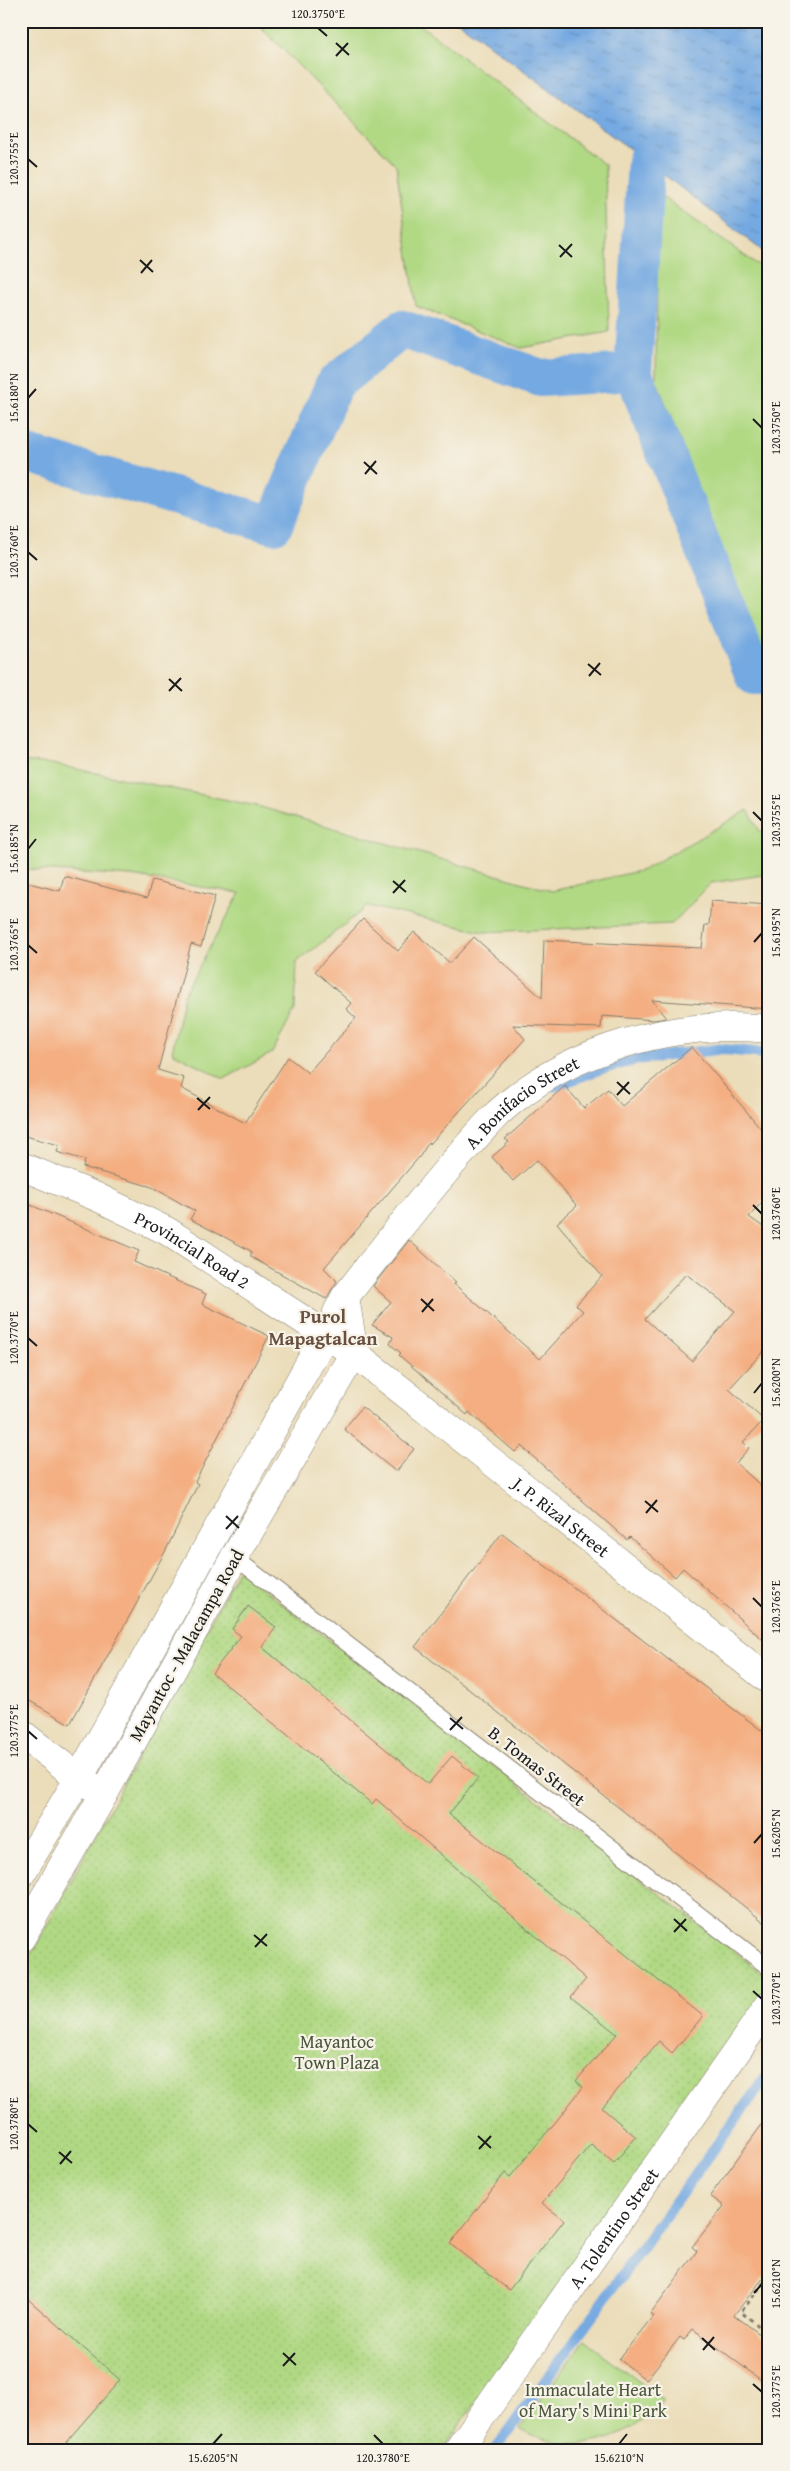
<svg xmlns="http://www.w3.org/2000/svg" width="790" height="2471" viewBox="0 0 790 2471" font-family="'Gentium Book Plus',serif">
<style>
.green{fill:#b1d984;stroke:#667a50}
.park{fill:url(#park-dots);stroke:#667a50}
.water{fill:url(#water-ripples);stroke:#48627e}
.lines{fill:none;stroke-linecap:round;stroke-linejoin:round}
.stream{stroke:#74a9e1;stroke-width:11}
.canal{stroke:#74a9e1;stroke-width:38}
.building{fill:#f4ae81;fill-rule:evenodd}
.service-casing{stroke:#847c6a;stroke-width:17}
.minor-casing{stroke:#847c6a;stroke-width:29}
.secondary-casing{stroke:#847c6a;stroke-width:29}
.path{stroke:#847c6a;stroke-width:3;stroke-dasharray:4 4;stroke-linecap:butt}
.service{stroke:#fff;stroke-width:15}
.minor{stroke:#fff;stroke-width:28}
.secondary{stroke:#fff;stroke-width:28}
.ticks{fill:none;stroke:#1c1c1c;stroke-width:2}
.labels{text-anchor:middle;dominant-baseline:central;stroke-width:4.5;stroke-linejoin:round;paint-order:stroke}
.street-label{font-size:18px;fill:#1c1c1c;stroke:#f7f3e8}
.park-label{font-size:18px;fill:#49553b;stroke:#f7f3e8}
.neighbourhood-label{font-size:19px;font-weight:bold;fill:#684f3f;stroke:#f7f3e8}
.neatline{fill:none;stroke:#1c1c1c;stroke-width:2}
.ticks-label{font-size:12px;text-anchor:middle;fill:#1c1c1c}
</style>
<defs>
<pattern id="park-dots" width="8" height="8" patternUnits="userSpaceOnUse" patternTransform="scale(1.25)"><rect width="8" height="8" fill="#b1d984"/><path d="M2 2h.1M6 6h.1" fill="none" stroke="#98ba71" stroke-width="1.8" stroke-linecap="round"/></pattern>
<pattern id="water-ripples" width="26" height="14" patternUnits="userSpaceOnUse" patternTransform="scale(1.25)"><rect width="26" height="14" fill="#74a9e1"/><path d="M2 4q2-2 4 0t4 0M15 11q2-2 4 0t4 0" fill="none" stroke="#5e89b6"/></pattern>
</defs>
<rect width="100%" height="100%" fill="#f7f3e8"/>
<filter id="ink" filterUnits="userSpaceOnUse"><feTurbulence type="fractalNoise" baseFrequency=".02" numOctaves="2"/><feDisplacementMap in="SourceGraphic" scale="10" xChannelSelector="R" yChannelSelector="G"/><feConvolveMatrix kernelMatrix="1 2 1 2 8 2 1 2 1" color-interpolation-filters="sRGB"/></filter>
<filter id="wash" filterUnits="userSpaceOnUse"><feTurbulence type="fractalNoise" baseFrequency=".0096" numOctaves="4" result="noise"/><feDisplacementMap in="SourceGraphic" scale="20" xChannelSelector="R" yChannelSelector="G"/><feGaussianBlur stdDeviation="1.12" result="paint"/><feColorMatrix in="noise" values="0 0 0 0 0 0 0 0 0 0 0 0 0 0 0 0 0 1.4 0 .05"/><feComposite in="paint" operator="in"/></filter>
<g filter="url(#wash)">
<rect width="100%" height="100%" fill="#ebddb9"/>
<path class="green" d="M255,21h160l190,144 4,167 -88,16 -105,-42 -20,-141z
M658,194l111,79v383h-4l-109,-277z
M21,761l31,3 205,42 295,85 91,-21 105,-60 12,22 9,-1v43l-58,9 -39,41 -189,8 -115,-26 -71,56 -2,48 -23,43 -48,26 -52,-27 12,-58 56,-101 -109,-17 -110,-7z
M585,2340l78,60c-33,44 -96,58 -143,28z"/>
<path class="park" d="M238,1570l531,408v13l-327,459h-421v-476z"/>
<path class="water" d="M457,21h312v235l-123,-95z"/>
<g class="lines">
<path class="stream" d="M555,1086l42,-16 43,-11 80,-10 49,5
M495,2450l274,-377"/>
<path class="canal" d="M633,372l121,304h15
M21,452l253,73 60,-141 68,-55 139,49 92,-6 13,-211"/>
</g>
<g id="blocks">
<path class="building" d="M64,876l83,22 5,-18 63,16 -14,51 -10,-3 -33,126 26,8 -3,10 64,35 43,-66 20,16 48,-55 -10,-9 5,-6 -36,-32 48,-52 35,32 16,-19 36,31 24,-26 68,61 2,-58 158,8 3,-23h4l2,-24 58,4v104l-117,-9 15,18 -13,2 -52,-4 -1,12 -88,-3 12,14 -95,105 -1,-2 -9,14 -96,112 13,13 -11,18 -75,-42v-6l-61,-32 5,-8 -43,-24 -69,-20 2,-7 -28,-8 2,-7 -38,-10v-254l39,10z
M692,1047l77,91v56l-20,23 20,14v114l-40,44 35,31 -21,22 6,6 -13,15 33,30v152l-86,-77 -8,9 -45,-40 -3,3 -106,-94 -6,6 -46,-40 -2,3 -68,-60 2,-2 -11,-9 3,-7 -21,-12 19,-23 -18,-16 36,-46 47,43 -2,1 86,75 43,-48 -7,-6 26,-29 -45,-53 20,-17 -40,-46 -24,21 -21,-24 17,-15 -4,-3 60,-53 19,22 24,-19 14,17zM686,1274l49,37 -43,50 -47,-42z
M21,1201l118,50 -5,11 72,32 -4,10 67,32 -74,146 3,2 -32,66 -96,174 -49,-28z
M362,1407l52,42 -18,23 -52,-43z
M502,1533l267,203v190l-354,-279z
M248,1606l28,21 -14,20 166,137 24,-28 26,22 -29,36 254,202 -31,37 -13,-12 -57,67 34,29 -22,26 -23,-19 -49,59 22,17 -55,70 -59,-46 55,-71 5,4 48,-58 25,-32 -7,-6 41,-47 -46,-37 15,-18 -210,-180 -4,5 -160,-131 29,-37 -9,-7z
M769,2115v156l-35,44 35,26v45l-76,-57 -9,11 -4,-3 -34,43 -27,-21 34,-43 -3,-2 47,-63 -5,-4 32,-41 -14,-10z
M21,2293l99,87 -61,70h-38z"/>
</g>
</g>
<g filter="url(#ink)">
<use href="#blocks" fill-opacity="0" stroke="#847c6a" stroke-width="1"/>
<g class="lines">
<g class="service-casing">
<path id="service" d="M229,1553l540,415"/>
</g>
<g class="minor-casing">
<g id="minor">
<path id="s1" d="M345,1297l9,56 415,327"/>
<path id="s2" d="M337,1312l8,-15c35,-45 70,-90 107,-133 15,-17 30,-35 46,-51 69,-64 178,-94 271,-84"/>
<path d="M21,1733l58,45 25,16"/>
<path id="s3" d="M458,2450l311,-445"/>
</g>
</g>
<g class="secondary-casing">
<g id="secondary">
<path id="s4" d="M21,1166l76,31 70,34 187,122 -120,205 -130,236 -83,144"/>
<path d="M21,1874l58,-96 246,-443"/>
</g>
</g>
<path class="path" d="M769,2276l-28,36 28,22"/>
<use href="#service" class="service"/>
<use href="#minor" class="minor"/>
<use href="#secondary" class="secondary"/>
</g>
</g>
<path class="ticks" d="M318,28l9,8M336,43l13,12M336,56l12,-13M28,159l9,8M559,245l13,12M560,257l12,-13M140,260l13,12M141,273l11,-13M28,398l8,-9M753,419l9,9M364,462l13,12M365,474l11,-13M28,552l9,8M588,664l13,11M589,676l11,-13M169,679l13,12M169,691l12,-13M753,812l9,9M28,849l8,-10M393,881l13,11M393,893l12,-13M754,942l8,-9M28,945l9,8M617,1082l13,12M617,1095l12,-13M197,1098l13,11M198,1110l12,-13M753,1205l9,9M421,1299l13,12M422,1312l11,-13M28,1338l9,8M754,1393l8,-10M645,1501l13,11M646,1513l11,-13M226,1516l13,12M226,1529l12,-13M753,1598l9,9M450,1718l13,11M450,1730l12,-13M28,1731l9,8M754,1843l8,-9M674,1919l13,12M674,1932l12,-13M254,1935l13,11M255,1947l12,-13M753,1991l9,8M28,2124l9,8M478,2136l13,12M479,2149l12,-13M59,2152l13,11M60,2164l11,-13M754,2293l8,-9M702,2338l13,12M703,2350l11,-13M283,2353l13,12M283,2366l12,-13M753,2384l9,8M374,2435l9,9M213,2444l9,-10M619,2444l8,-10"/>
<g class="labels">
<g class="street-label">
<text stroke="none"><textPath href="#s2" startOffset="282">A. Bonifacio Street</textPath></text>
<text stroke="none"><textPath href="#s4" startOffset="191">Provincial Road 2</textPath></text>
<text stroke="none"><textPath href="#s1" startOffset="321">J. P. Rizal Street</textPath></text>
<text transform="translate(186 1645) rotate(-61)">Mayantoc - Malacampa Road</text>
<text transform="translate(537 1766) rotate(38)">B. Tomas Street</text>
<text stroke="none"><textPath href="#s3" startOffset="271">A. Tolentino Street</textPath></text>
</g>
<g class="park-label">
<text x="337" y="2041">Mayantoc<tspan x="337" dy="21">Town Plaza</tspan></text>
<text x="593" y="2389">Immaculate Heart<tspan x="593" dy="21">of Mary's Mini Park</tspan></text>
</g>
<g class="neighbourhood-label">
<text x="323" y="1316">Purol<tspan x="323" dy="22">Mapagtalcan</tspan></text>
</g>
</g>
<rect width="790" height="2471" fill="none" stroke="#f7f3e8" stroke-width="55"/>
<rect x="28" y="28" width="734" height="2416" class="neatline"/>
<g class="ticks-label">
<text x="318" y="18">120.3750°E</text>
<text transform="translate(14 159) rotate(-90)" y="4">120.3755°E</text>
<text transform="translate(14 398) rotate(-90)" y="4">15.6180°N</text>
<text transform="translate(776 428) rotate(-90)" y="4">120.3750°E</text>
<text transform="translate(14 552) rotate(-90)" y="4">120.3760°E</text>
<text transform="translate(776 821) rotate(-90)" y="4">120.3755°E</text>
<text transform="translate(14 849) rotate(-90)" y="4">15.6185°N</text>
<text transform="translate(776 933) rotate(-90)" y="4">15.6195°N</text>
<text transform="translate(14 945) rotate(-90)" y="4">120.3765°E</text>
<text transform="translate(776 1214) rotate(-90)" y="4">120.3760°E</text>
<text transform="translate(14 1338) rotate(-90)" y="4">120.3770°E</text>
<text transform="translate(776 1383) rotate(-90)" y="4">15.6200°N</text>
<text transform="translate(776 1607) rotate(-90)" y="4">120.3765°E</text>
<text transform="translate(14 1731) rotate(-90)" y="4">120.3775°E</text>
<text transform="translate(776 1834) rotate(-90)" y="4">15.6205°N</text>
<text transform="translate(776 1999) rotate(-90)" y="4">120.3770°E</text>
<text transform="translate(14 2124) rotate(-90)" y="4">120.3780°E</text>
<text transform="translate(776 2284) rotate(-90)" y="4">15.6210°N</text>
<text transform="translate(776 2392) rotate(-90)" y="4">120.3775°E</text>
<text x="213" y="2462">15.6205°N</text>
<text x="383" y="2462">120.3780°E</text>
<text x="619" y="2462">15.6210°N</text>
</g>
</svg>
